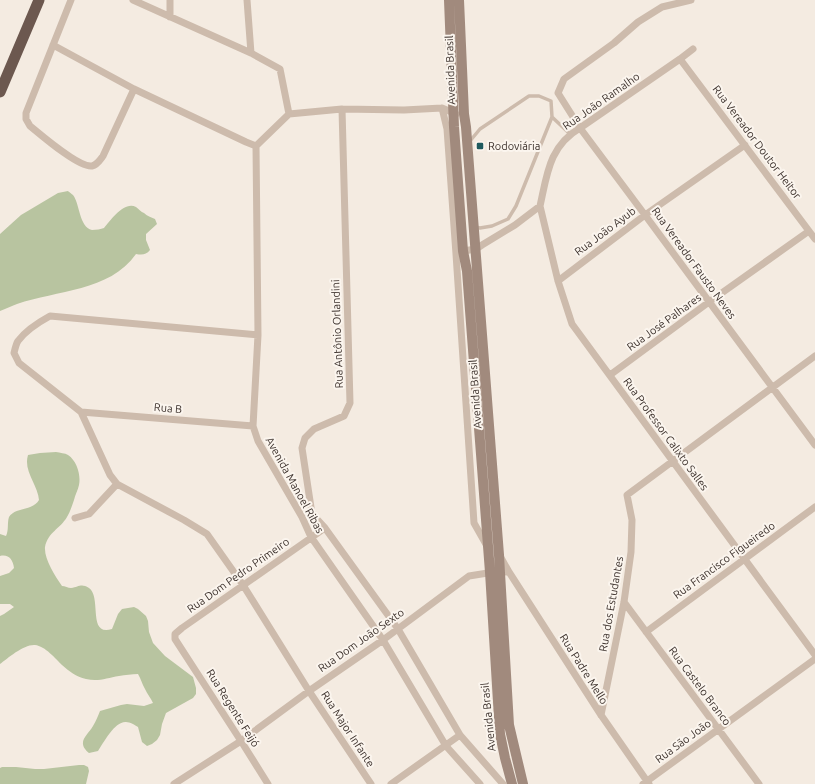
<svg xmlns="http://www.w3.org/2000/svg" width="815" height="784" viewBox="0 0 815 784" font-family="Ubuntu,sans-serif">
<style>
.green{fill:#b8c4a0}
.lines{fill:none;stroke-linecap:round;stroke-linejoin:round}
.service{stroke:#cdbbac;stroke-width:3.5}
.minor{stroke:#cdbbac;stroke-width:7}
.secondary{stroke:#a18a7d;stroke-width:10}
.trunk{stroke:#6c584f;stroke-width:11}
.poi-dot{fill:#1f5a5e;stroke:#fbf5ee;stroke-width:1.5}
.labels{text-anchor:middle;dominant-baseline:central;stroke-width:4;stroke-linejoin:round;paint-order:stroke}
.street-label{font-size:11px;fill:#3b302b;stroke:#fbf5ee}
.poi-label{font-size:11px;fill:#3b302b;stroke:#fbf5ee;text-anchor:start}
</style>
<rect width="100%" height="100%" fill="#f4ebe1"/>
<path class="green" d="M68,191c0,0 5,4 5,4 7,9 6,32 19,35 4,0 9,-1 12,-2 7,-8 20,-27 32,-21 3,2 5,5 8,6 3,3 7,4 11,6l2,5 -11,10v6l4,10c-4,5 -8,5 -14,4 -27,38 -79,36 -119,50 -6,2 -11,5 -17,7v-77l21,-19 37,-22z
M56,452c4,1 9,1 12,3 9,6 13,20 11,30 -1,5 -4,10 -5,15 -2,6 -4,12 -7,17 -7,12 -19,15 -22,30 -1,12 10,29 17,39 3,0 6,2 9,2 8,-1 10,-5 18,0 13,9 -2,49 23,41l6,-15 4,-5 12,-2 4,2 8,7 2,5 1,11 4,11 12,13 28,21 3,11v6l-3,4 -27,15 -4,11 -2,11 -3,5 -5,4 -5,2 -5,-4 -4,-15c-3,-2 -8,-5 -12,-5 -11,-1 -22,20 -28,29l-9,2c-13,-11 -2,-17 4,-27 3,-5 5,-10 7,-15l21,-6 6,-1 17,2 9,-3c-2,-5 -6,-9 -8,-14 -3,-5 -4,-10 -7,-15 -6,0 -13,1 -19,2 -12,2 -21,6 -33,3 -10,-2 -17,-8 -24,-14 -6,-6 -17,-19 -27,-20 -11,-1 -27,13 -35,19v-48l4,-2 10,-7 -4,-3h-10v-28l9,-3 5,-5c-1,-8 -5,-14 -14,-12v-22l6,2c3,-6 1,-13 3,-19 6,-10 24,-6 30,-17 -1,-15 -16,-29 -11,-45l12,-2z
M79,765h5l4,2 1,4 -3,13h-86v-16l2,-1h14l19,2h9z"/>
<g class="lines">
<path class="service" d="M552,117l18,17
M470,141l10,-12 49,-33h10l12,5 1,16 -36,89 -8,13 -16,7 -12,2 -5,-1"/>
<path class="minor" d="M71,0l-45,113v6l4,7c11,9 49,42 62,40 5,-1 8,-6 11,-10l31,-67
M133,0l118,53 29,16 9,45
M170,0v17
M247,0l4,53
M691,0l-29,7 -24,15 -24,21 -50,36 -6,14 22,35 65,87 170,230
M53,45l81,44 112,53 10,4
M680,59l135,180
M442,108l5,21 9,125
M342,109l8,294 -6,13 -30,13 -9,9 -3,10 10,66 13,14 73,101 62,106 43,49
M256,146l2,189 -5,91 5,15 44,76 9,20 72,103 63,106 34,38
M256,146l33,-32 53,-5 62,1 38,-2 14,6
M540,206l18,75 14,43 243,331
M558,281l87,-66 100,-70
M610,375l99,-73 100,-71
M81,412l172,14
M117,484l-7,-9 -29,-63 -62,-49 -5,-10c1,-4 2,-9 4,-12 8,-11 21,-19 32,-25l208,19
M75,518l14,-4 28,-30 67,36 23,14 36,51 66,106 62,93
M487,546l-13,-23 -18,-269 7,-3 13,-2 6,-4 33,-20 25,-19c7,-31 9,-60 40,-78l100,-69 13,-10
M500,556l9,16
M506,572h3l92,143 48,69
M624,602l135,182
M646,632l169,-125
M601,715l23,-113 7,-50 1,-32 -5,-25 188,-139
M174,784l67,-43 68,-50 74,-51 86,-64 25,-4
M268,784l-27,-43 -66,-102v-5l7,-6 143,-100
M391,784l69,-49
M643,784l172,-125"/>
<path class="secondary" d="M449,0l5,127 9,124 4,20 23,301 10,162 5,24 7,26
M459,0l5,114 2,13 33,428 1,18 9,152 14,59"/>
<path class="trunk" d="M0,92l39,-92"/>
</g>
<rect class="poi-dot" x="476" y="142" width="8" height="8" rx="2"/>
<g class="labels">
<g class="street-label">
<text transform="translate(450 70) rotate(-92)">Avenida Brasil</text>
<text transform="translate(601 101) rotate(-35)">Rua João Ramalho</text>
<text transform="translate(757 142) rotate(53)">Rua Vereador Doutor Heitor</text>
<text transform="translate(605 231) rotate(-37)">Rua João Ayub</text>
<text transform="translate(694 263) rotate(54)">Rua Vereador Fausto Neves</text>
<text transform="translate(664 322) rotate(-36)">Rua José Palhares</text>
<text transform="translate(337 334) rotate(-92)">Rua Antônio Orlandini</text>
<text transform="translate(475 394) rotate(-94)">Avenida Brasil</text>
<text transform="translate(168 408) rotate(5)">Rua B</text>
<text transform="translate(666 434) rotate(54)">Rua Professor Calixto Salles</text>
<text transform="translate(295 485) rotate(61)">Avenida Manoel Ribas</text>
<text transform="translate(724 560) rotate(-36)">Rua Francisco Figueiredo</text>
<text transform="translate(238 575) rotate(-35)">Rua Dom Pedro Primeiro</text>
<text transform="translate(611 604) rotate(-80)">Rua dos Estudantes</text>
<text transform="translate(361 640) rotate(-35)">Rua Dom João Sexto</text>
<text transform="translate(584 669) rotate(58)">Rua Padre Mello</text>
<text transform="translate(700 686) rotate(53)">Rua Castelo Branco</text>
<text transform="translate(233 708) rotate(58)">Rua Regente Feijó</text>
<text transform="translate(488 717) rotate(-96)">Avenida Brasil</text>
<text transform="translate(348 729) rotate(57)">Rua Major Infante</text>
<text transform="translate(683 741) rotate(-36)">Rua São João</text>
</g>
<g class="poi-label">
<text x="488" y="146">Rodoviária</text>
</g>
</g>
</svg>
